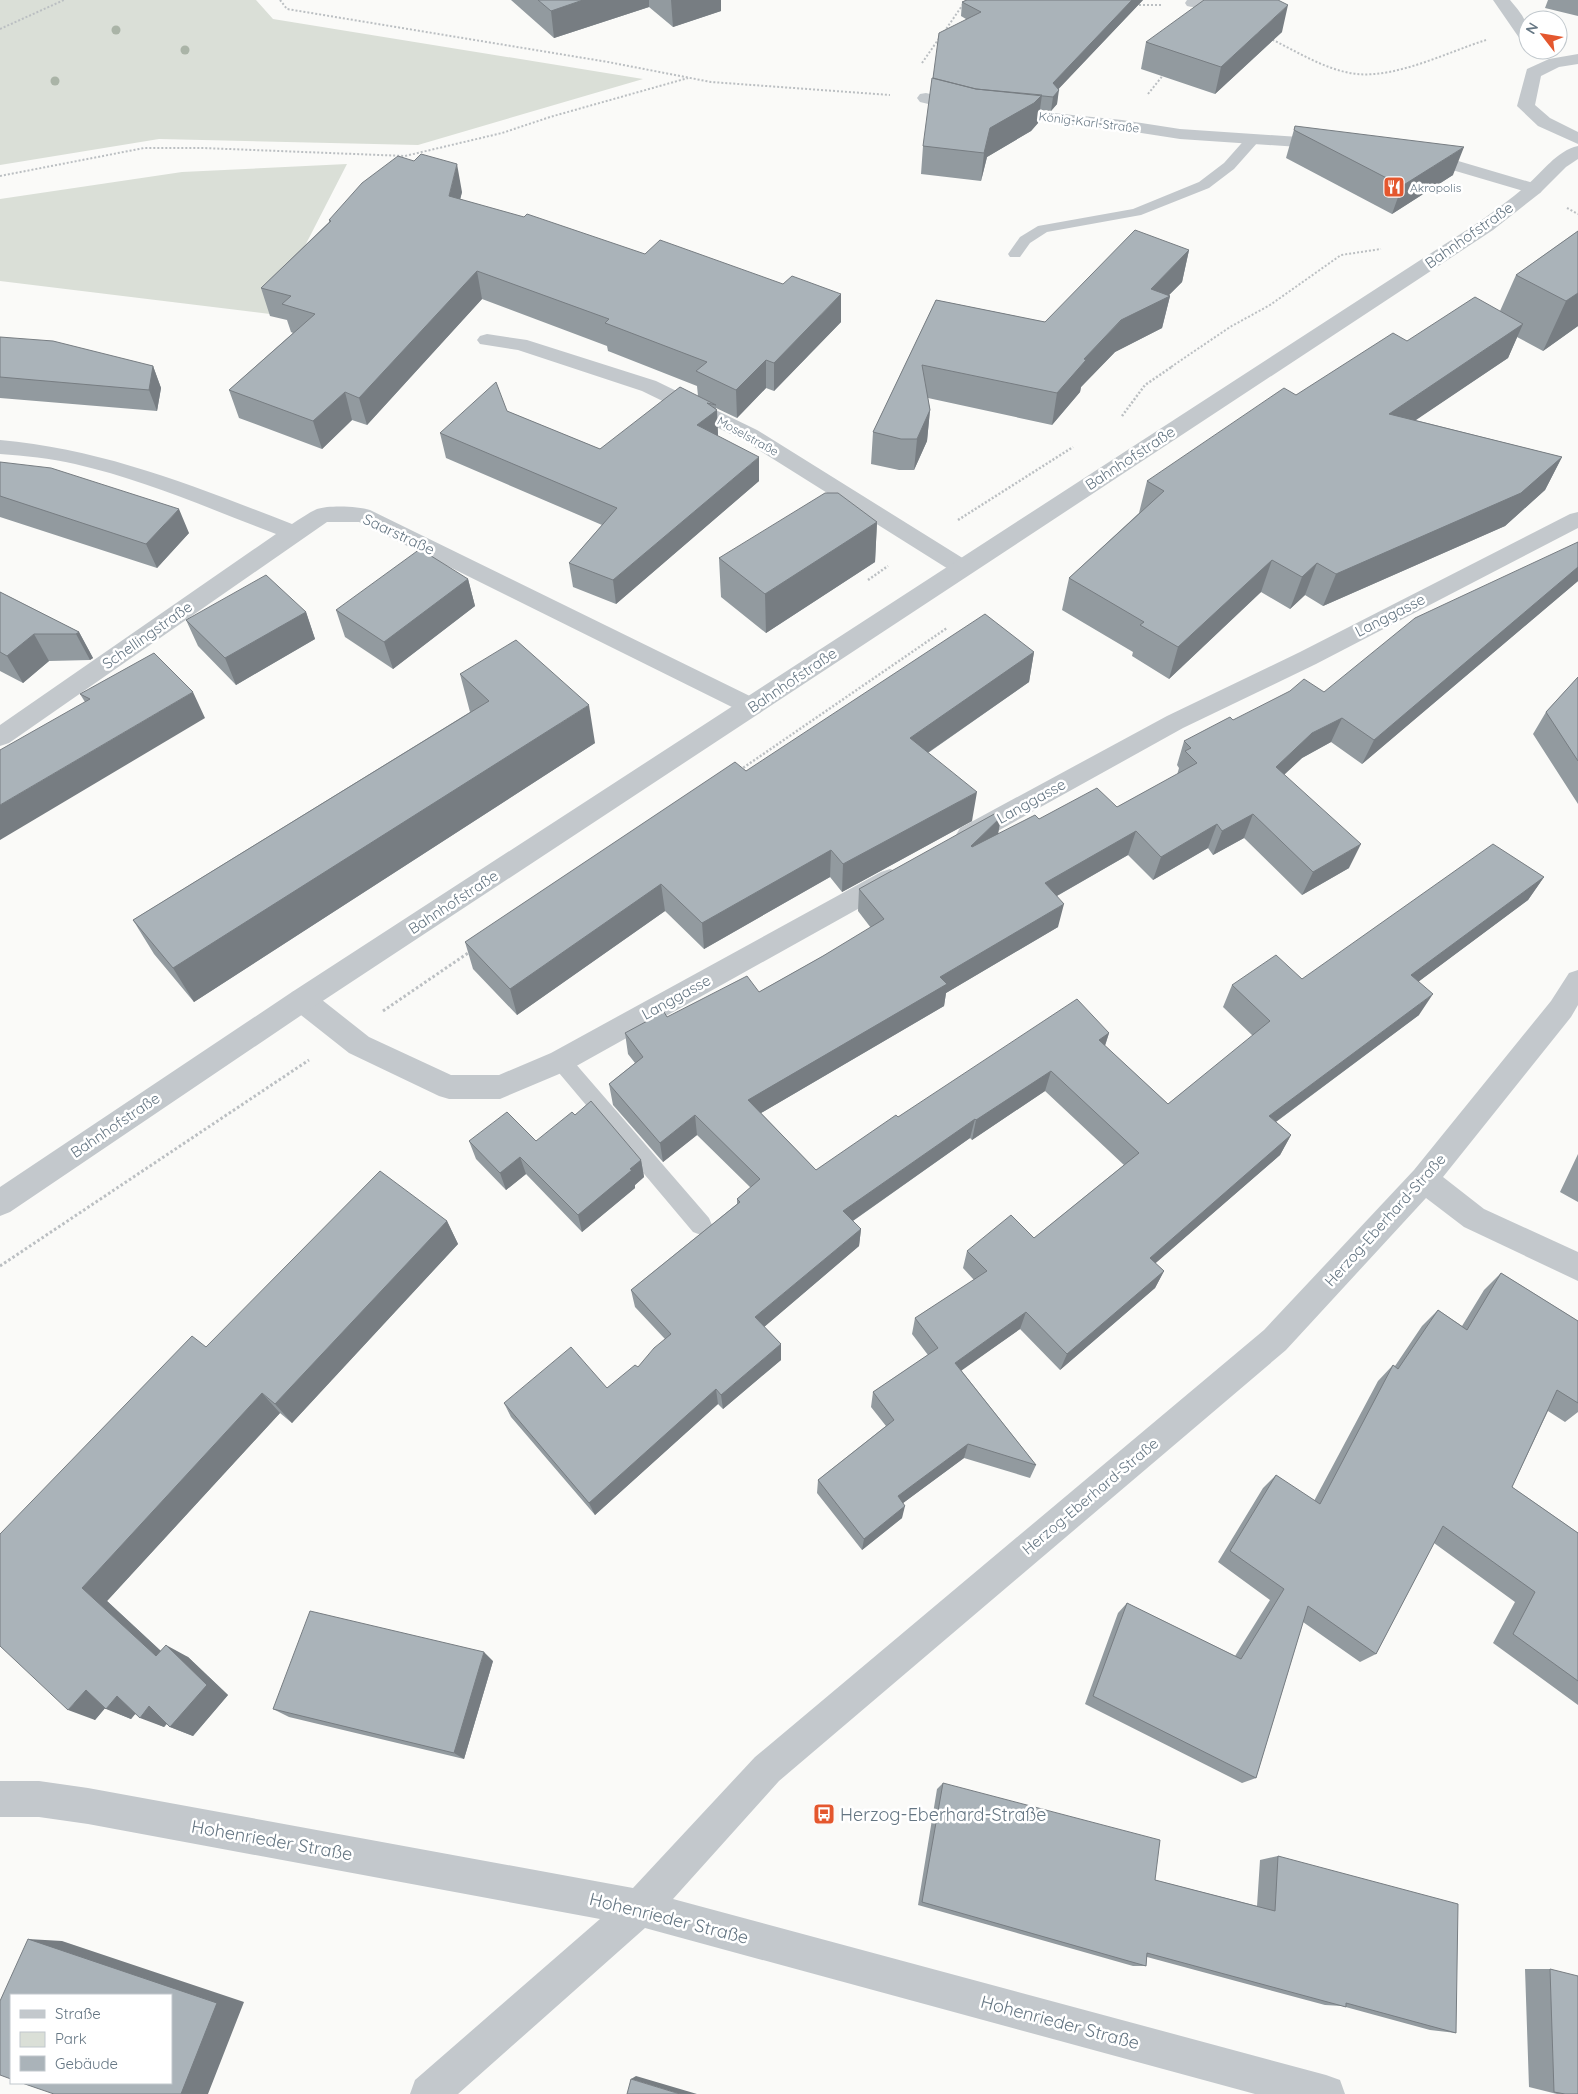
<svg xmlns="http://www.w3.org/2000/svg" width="1578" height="2094" viewBox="0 0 1578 2094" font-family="Quicksand,sans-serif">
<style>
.green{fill:#dadfd7}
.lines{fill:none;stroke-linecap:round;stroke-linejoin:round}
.path-far2{stroke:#bbbfc2;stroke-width:2;stroke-dasharray:2 2;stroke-linecap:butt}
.path-far1{stroke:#bbbfc2;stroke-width:2.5;stroke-dasharray:2 2;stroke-linecap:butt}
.path{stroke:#bbbfc2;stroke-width:3;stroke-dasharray:2.5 2.5;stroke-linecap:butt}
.service{fill:#c3c8cc;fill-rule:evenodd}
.minor{fill:#c3c8cc;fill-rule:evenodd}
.tertiary{fill:#c3c8cc;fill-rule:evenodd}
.tree{fill:#aab4a7}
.wall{fill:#929a9f}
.shaded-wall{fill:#777d82}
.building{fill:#aab3b9;stroke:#777d82}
.labels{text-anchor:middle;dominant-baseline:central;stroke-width:5;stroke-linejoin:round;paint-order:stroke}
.far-street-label{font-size:12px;fill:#657683;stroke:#fff}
.far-poi-label{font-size:12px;fill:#657683;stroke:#fff;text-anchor:start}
.street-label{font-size:15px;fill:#657683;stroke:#fff}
.near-poi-label{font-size:18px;fill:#657683;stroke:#fff;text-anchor:start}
.near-street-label{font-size:18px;fill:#657683;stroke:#fff}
</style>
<rect width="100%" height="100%" fill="#fafaf8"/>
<path class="green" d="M0,0h256l17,19 370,60 -225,66 -259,-6 -159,26z
M347,164l-77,150 -270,-33v-82l182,-27z"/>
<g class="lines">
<path class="path-far2" d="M280,0l7,9 321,53 103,20 179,13
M1135,5h26
M0,29l64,-29
M944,32l22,-32
M1269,38c27,13 58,33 88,36 40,4 91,-22 129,-34
M922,63l18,-26
M1148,94l16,-20
M0,176l144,-28h59l202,8 97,-23 48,-16 138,-39
M1567,208l11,6
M1171,367l59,-40 40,-22 71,-50 40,-6"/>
<path class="path-far1" d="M1122,416l23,-31 28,-19
M958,520l115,-73
M868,580l20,-14
M740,770l207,-142"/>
<path class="path" d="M383,1011l88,-60
M0,1266l309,-206"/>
<path class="service" d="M1253,135l5,1 1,3 -1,3 -24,27 -25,19 -68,27 -94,17 -17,11 -10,14h-10l-2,-3 12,-17 18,-11 95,-17 66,-27 25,-19 24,-27z
M561,1052l7,3 141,163 3,7 -3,7 -8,3 -8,-3 -139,-165 -3,-6 3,-6z"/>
<path class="minor" d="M1187,0h19c-5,7 -11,8 -19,6l-2,-3z
M1493,0h17c14,17 18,20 18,43l-6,-1z
M1578,54v10l-19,3 -18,9 -6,29 15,13 28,14v12l-40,-18 -21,-20 10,-37 22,-10z
M926,93l48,12 148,15 58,9 148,10 6,1 3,4 -3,4 -6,1 -148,-10 -58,-9 -148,-15 -54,-13 -3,-4 3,-4z
M1421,150l119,35 3,4 -3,4 -6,1 -119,-35 -3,-4 3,-4z
M487,334l40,6 129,41 101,49 212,132 3,5 -3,5 -8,3 -8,-3 -210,-132 -101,-49 -124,-41 -38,-6 -3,-4 3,-4z
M0,440c104,9 196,47 292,84 8,-5 16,-11 25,-15 12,-4 41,-3 53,1l390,191 4,6 -4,6 -8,3 -8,-3 -385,-191h-32l-318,221 -9,3v-21l276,-191c-66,-25 -131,-54 -201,-70 -25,-6 -50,-8 -75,-10z
M1578,512v16l-262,136 -133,64 -205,114 -9,3 -9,-3 -4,-7 4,-7 207,-112 133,-64 270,-138z
M890,869l9,3 4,7 -4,7 -328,183 -71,30h-51l-10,-3 -90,-43 -57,-45 -3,-8 3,-8 10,-3 10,3 57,45 82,38h48l52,-22 330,-181z
M1578,970v35l-7,12 -128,160 41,32 94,43v29l-114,-54 -38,-29 -140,152 -507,431 -106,118 653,176 14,5 5,14h-90l-610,-166 -187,166h-48l5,-14 185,-161 -512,-95 -49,-7h-39v-36h39l49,7 545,100 122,-131 509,-427 150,-160 137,-169 18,-28z"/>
<path class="tertiary" d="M1578,146v13l-12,8 -26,26 -47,37 -1181,778 -302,204 -10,4v-29l292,-195 1187,-770c16,-12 32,-23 47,-36 17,-14 30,-35 52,-40z"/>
</g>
<g class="tree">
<circle cx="116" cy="30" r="4.5"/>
<circle cx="185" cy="50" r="4.5"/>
<circle cx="55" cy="81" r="4.5"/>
</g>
<path class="wall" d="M511,0h210v11l-48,16 -24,-20 -95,31z
M967,0h176l-85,89 -1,15 -6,7 -11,-1 -2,13 -7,8 -44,26 -6,24 -60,-7 2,-28 43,-127 -5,-3 1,-14z
M1548,0h30v16l-33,-8z
M1282,32l-67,62 -74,-25 5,-27z
M1295,126l158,49 -61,39 -106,-56z
M462,192l-2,7 381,123 -67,69 -8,-3 -29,30 -21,-10 2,27h-1l42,46 -143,123 -43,-17 -4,-24 33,-38 -156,-67 -6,-25 67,-22 93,38 98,-53 -1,-10 -89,-35 -1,-5 -125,-47 -115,126 -15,-5 -30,29 -83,-31 -10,-28 64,-57 -2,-1 -4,-12 -17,-4 -9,-28 68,-66v-2z
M1578,231v95l-35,25 -26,-14 -9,21 -93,62 147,37 -17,33 -40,36 -182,80 -18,-11 -15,14 -29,-17 -92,87 -37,-23 1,-4 -71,-42 7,-32 70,-65 8,-32 149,-86 111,-54 93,-30 16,-36z
M1189,250l-7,32 -13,13 1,1 -8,32 -47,24 -34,35 -1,5 -28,33 -124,-27 2,12 -3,31 -13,29h-15l-28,-6 2,-32 63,-132 109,22z
M0,337l153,29 8,22 -4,23 -157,-13z
M0,462l189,71 -32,35 -157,-51z
M877,522l-2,40 -109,71 -45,-36 -2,-39z
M1578,542v39l-216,183 -31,-22 -29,16 -18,16 65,94 -47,27 -58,-57 -31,17 -5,-7 -55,32 -25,-25 -71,41 1,31 -112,66 -2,13 -183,107 55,57 82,-53 211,-84 -4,13 63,58 85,-68 -30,-29 9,-22 70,-6 242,-102 -16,23 -109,81v34l-143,107 15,13 -11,20 -125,108 9,8 -9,17 -95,82 -40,-41 -59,41 75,95 -6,13 -66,-20 -61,45 -1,15 -40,32 -45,-57 1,-13 68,-54 -15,-19 2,-15 55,-37 -16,-21 3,-16 59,-38 -11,-12 4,-17 67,-13 90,-73 -79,-74 -73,49 -2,-2 -117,83 8,8 -2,17 -95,81 17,17v16l-58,49 -5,-5 -123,111 -84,-98 -7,-14 103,-15 31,-21 27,-28 -30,-32 -4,-17 106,-86v-5l14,-11 -54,-53 -34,27 -50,-57 -4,-21 26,-21 -7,-9 -3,-21 42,-16 92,-25 64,-36 48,-28 -13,-17 1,-22 139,-55 41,-15 78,-12 60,-32 2,-7 -2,-3 7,-24 49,-21 91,-28z
M468,579l7,27 -82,63 -48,-32 -9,-27z
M0,592l79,40 14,26 -3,2 -41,1 -26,22 -23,-12z
M306,612l9,27 -79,46 -38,-39 -12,-26z
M1034,652l-5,30 -101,71 44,68 -130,71 -12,-15 -126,72 -39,-38 -148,104 -44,-46 -8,-27 281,-171z
M460,674l135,69 -401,259 -40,-48 -21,-34 337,-208z
M1578,677v127l-45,-70 13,-22z
M80,694l125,24 -120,-16z
M575,1115l66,45 3,17 -9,8v3l-53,44 -56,-58 -20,16 -30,-31 -7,-18h67z
M1578,1154v48l-18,-10z
M447,1221l11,23 -166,179 -12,-10 -173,188 54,50 27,6 40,38 -35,41 -23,-9 -3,-3 -3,3 -29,-13 -4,5 -26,-11 -10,12 -95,-74 206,-299z
M1501,1273l77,48v91l-13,10 -17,-11 -36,76 66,46v172l-85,-62 22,-41 -81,-59 -58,111 -16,8 -57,-40 -47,156 -14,5 -157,-79 33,-91 9,-10 108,53 35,-56 -52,-38 45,-74 13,-13 38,26 64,-120 15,-16 2,1 27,-40 16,-16 24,16 22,-36z
M493,1661l-29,98 -175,-42 -16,-8z
M943,1783l212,97 102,26 3,-46 18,-4 178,177 -26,-3 -88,-24 -17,-1 -178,-48 -1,9h-13l-215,-61 19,-116z
M1525,1969h25l28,125h-21l-28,-7z"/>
<path class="shaded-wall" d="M583,0h66v7l-95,31 -3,-27z
M671,0h50v11l-48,16z
M1132,0h11l-92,97 2,-14z
M1288,5l-6,27 -67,62 6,-27z
M1059,90l-2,14 -6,7 2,-14z
M1042,95l-4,28 -7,8 -44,26 -6,24 3,-28 6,-25z
M1464,147l-11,28 -61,39 10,-28z
M457,164l5,28 -8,32 -5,-28z
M1189,250l-7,32 -15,15 3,-1 -8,32 -47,24 -34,35 -1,5 -28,33 5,-32 27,-34z
M477,271l5,28 -115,126 -8,-27z
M1578,293v33l-35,25 23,-50z
M841,294v28l-67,69v-28z
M1523,324l-15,34 -132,89 13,-33z
M766,360v28l-29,30 -1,-28z
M153,366l8,22 -4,23 -8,-21z
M345,392l7,28 -30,29 -9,-28z
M717,410l1,25 -19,15 -2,-25z
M930,410l-3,31 -13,29 3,-31z
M759,457v24l-143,123 -3,-24z
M1562,457l-17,33 -40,36 -182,80 13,-32z
M179,509l10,24 -32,35 -11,-24z
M877,522l-2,40 -109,71 -1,-39z
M1272,560l-11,32 -92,87 9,-32z
M1317,563l-12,32 -15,14 12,-32z
M1578,567v14l-216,183 12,-24z
M468,579l7,27 -82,63 -9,-27z
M306,612l9,27 -79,46 -11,-27z
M79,632l14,26 -3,2 -14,-26z
M34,634l15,27 -26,22 -16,-27z
M1034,652l-5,30 -122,85 3,-29z
M193,692l12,26 -205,122v-35z
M589,705l6,38 -401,259 -21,-34z
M1342,718l-11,24 -29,16 -35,33 9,-24 36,-34z
M977,792l-5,29 -130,71 1,-28z
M1253,814l-9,24 -31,17 9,-24z
M1001,817l-4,24 -30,28 4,-23z
M1217,824l-9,24 -55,32 8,-23z
M1136,831l-8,24 -89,51 6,-23z
M1361,844l-12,24 -47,27 11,-23z
M831,850l-1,27 -126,72 -2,-26z
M1544,877l-16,23 -130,97 13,-22z
M661,884l4,27 -148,104 -7,-26z
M1064,904l-6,23 -112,66 -2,13 -195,114 -1,-20 192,-123z
M1433,994l-14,21 -161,120 11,-19z
M1109,1033l-7,21 -3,-14z
M1051,1071l-6,20 -73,49 4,-20z
M695,1115l2,20 -34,27 -3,-19z
M975,1119l-5,19 -129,91 2,-18z
M1291,1135l-11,20 -138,120 8,-17z
M520,1157l6,17 -20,16 -6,-17z
M641,1160l3,17 -9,8v3l-53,44 -4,-17 52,-46z
M447,1221l11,23 -166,179 -17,-19z
M861,1229l-2,17 -103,88 -1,-17z
M1164,1271l-9,17 -95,82 7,-16z
M1026,1312l-6,17 -69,49 4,-15z
M781,1344v16l-58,49 -2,-14z
M716,1389l2,15 -123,111 -6,-12z
M262,1393l18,20 -173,188 72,67 -23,-12 -74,-68z
M968,1444l-4,14 -69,51 3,-13z
M905,1506l-3,12 -40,32 2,-11z
M166,1645l22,12 40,38 -35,41 -23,-9z
M484,1652l9,9 -29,98 -10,-6z
M86,1690l26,10 -17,20 -27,-10z
M117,1696l25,10 -11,13 -25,-10z
M149,1706l23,10 -8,11 -24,-9z
M28,1939l34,2 182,61 -36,92h-27z
M636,2076l61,18h-17l-49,-15z"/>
<path class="building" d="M538,0h45l-32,11z
M967,0h165l-79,83 6,7 -6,7 -77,-8 -43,-11 6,-45 42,-21 -19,-10z
M1204,0h74l10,5 -67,62 -75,-25z
M932,78l44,11 66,6 -8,8 -44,25 -6,25 -61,-7z
M1295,126l169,21 -62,39 -108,-56z
M421,154l36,10 -8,32 75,21 3,-3 118,40 15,-14 123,44 9,-8 49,18 -67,69 -8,-3 -30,30 -40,-19 11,-9 -102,-39 4,-4 -132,-48 -118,127 -14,-6 -32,29 -84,-31 86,-76 -33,-10 9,-8 -30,-8 70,-67 -2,-1 33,-37 36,-27 16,5z
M1135,230l54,20 -38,39 19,7 -49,24 -37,39 2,1 -29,33 -135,-28 8,45 -13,29h-16l-28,-7 63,-132 109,22z
M1578,231v62l-12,8 -50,-26z
M1475,297l48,27 -134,90 173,43 -41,36 -185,81 -19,-11 -15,14 -30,-17 -94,87 -38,-22 4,-3 -75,-44 95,-87 -17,-10 137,-93 12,7 97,-62 14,8z
M0,337l53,4 100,25 -4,24 -149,-13z
M496,382l11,29 93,38 80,-62 36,18 -9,-2 10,7 -20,15 62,32 -146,123 -44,-17 48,-55 -177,-75z
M0,462l51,6 128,41 -33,35 -146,-48z
M825,493h13l39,29 -112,72 -46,-36z
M1578,542v25l-204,173 -32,-22 -30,15 -36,34 85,77 -48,28 -60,-58 -31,17 -5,-7 -56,33 -25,-26 -91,52 19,21 -124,73 7,7 -199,116 68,70 80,-55 2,2 179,-118 32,34 -10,7 69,64 102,-83 -38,-36 44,-30 26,24 191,-135 51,33 -133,98 22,19 -164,122 22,19 -141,123 14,13 -97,83 -41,-42 -71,51 81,102 -68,-21 -70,52 7,10 -41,33 -46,-59 76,-60 -21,-28 65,-44 -23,-30 72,-47 -20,-20 44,-36 23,23 105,-85 -88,-82 -75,49 -1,-1 -132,92 18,18 -106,88 26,27 -60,51 -5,-6 -127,114 -85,-100 67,-56 36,41 28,-23 3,2 16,-19 17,-14 -40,-44 109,-88 -3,-3 23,-20 -65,-64 -35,28 -51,-59 34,-27 -18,-24 39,-21 3,5 80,-41 12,16 64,-36 61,-37 -25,-30 137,-76 5,4 -30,29 1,1 63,-32 4,4 58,-31 20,19 80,-44 -12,-12 6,-3 -7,-7 46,-24 3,3 57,-29 14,-12 20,13 91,-74z
M420,549l48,30 -84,63 -48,-32z
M266,575l40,37 -81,46 -39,-38z
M0,592l79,40 -3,2h-42l-27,22 -7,-4z
M985,614l49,38 -124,86 67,54 -134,72 -12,-14 -129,73 -41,-39 -151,105 -45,-47 270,-180 11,9z
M516,640l73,65 -416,263 -40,-48 356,-219 -29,-27z
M154,653l39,39 -193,113v-55l90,-51 -10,-5z
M1578,677v84l-32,-49z
M591,1101l50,59 -11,9 2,1 -54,45 -58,-58 -20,16 -31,-32 38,-29 29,29 36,-29 3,3z
M380,1171l67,50 -172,183 -13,-11 -180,195 74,68 10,-11 41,40 -37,42 -21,-21 -9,12 -23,-22 -11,13 -20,-19 -18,20 -68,-64v-112l192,-198 14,11z
M1501,1273l77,48v82l-21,-13 -45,97 66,46v148l-65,-47 22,-42 -92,-66 -67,128 -68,-48 -52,172 -163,-82 34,-93 114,56 43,-70 -54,-38 46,-76 44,29 73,-139 5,4 40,-59 29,20z
M310,1611l174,41 -30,101 -181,-44z
M943,1783l217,57 -5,40 120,31 3,-55 180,48 -2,129 -110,-30v4l-199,-54 -1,13 -224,-64z
M28,1939l189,64 -36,91h-127l-32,-11h149v-88h-160v84l-11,-4v-74z
M1550,1969l28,7v118h-13l-11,-2z
M631,2079l49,15h-53z"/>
<defs>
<g id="restaurant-square" transform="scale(1.125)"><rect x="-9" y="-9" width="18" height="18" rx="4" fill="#e4572e" stroke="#fff"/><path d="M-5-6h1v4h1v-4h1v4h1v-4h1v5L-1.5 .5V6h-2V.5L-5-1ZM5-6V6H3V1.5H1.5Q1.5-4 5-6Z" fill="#fff"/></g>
<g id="bus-square" transform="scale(1.125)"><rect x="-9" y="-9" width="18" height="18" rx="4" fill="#e4572e" stroke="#fff"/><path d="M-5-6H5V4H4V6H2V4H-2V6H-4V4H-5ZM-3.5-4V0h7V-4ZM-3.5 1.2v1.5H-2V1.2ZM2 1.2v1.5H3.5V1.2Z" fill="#fff"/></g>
</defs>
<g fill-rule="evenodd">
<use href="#restaurant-square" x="1394" y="187"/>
<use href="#bus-square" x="824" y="1814"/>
</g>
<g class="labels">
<g class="far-street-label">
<text transform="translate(1089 122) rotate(7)">König-Karl-Straße</text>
<text transform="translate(748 436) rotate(29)">Moselstraße</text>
</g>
<g class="far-poi-label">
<text x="1410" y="187">Akropolis</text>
</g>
<g class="street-label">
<text transform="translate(1469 235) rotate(-35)">Bahnhofstraße</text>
<text transform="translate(1130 458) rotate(-33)">Bahnhofstraße</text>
<text transform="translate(399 534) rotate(25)">Saarstraße</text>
<text transform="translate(1390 615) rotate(-27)">Langgasse</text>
<text transform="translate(147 635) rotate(-35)">Schellingstraße</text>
<text transform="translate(792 680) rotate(-34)">Bahnhofstraße</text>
<text transform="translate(1031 801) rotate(-29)">Langgasse</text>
<text transform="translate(453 902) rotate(-33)">Bahnhofstraße</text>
<text transform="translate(676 997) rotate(-29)">Langgasse</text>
<text transform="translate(115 1125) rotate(-34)">Bahnhofstraße</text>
<text transform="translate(1385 1220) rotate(-48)">Herzog-Eberhard-Straße</text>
<text transform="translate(1090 1496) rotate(-40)">Herzog-Eberhard-Straße</text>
</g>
<g class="near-poi-label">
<text x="840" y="1814">Herzog-Eberhard-Straße</text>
</g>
<g class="near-street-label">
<text transform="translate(272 1840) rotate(10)">Hohenrieder Straße</text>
<text transform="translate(669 1918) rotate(14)">Hohenrieder Straße</text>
<text transform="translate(1060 2022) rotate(15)">Hohenrieder Straße</text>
</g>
</g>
<rect x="10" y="1994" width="162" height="90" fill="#ffffff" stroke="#c1c8cd"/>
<rect x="20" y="2010" width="25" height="8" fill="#c3c8cc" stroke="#c1c8cd"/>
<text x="55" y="2019" font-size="15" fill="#657683">Straße</text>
<rect x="20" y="2032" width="25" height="15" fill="#dadfd7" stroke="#c1c8cd"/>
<text x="55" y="2044" font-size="15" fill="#657683">Park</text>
<rect x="20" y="2056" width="25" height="15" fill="#aab3b9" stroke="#c1c8cd"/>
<text x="55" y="2069" font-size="15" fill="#657683">Gebäude</text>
<g transform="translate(1543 35) rotate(301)"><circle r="24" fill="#ffffff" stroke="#c1c8cd"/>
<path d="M0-4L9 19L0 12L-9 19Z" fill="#e4572e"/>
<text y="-8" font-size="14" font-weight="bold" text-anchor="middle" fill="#657683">N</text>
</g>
</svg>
